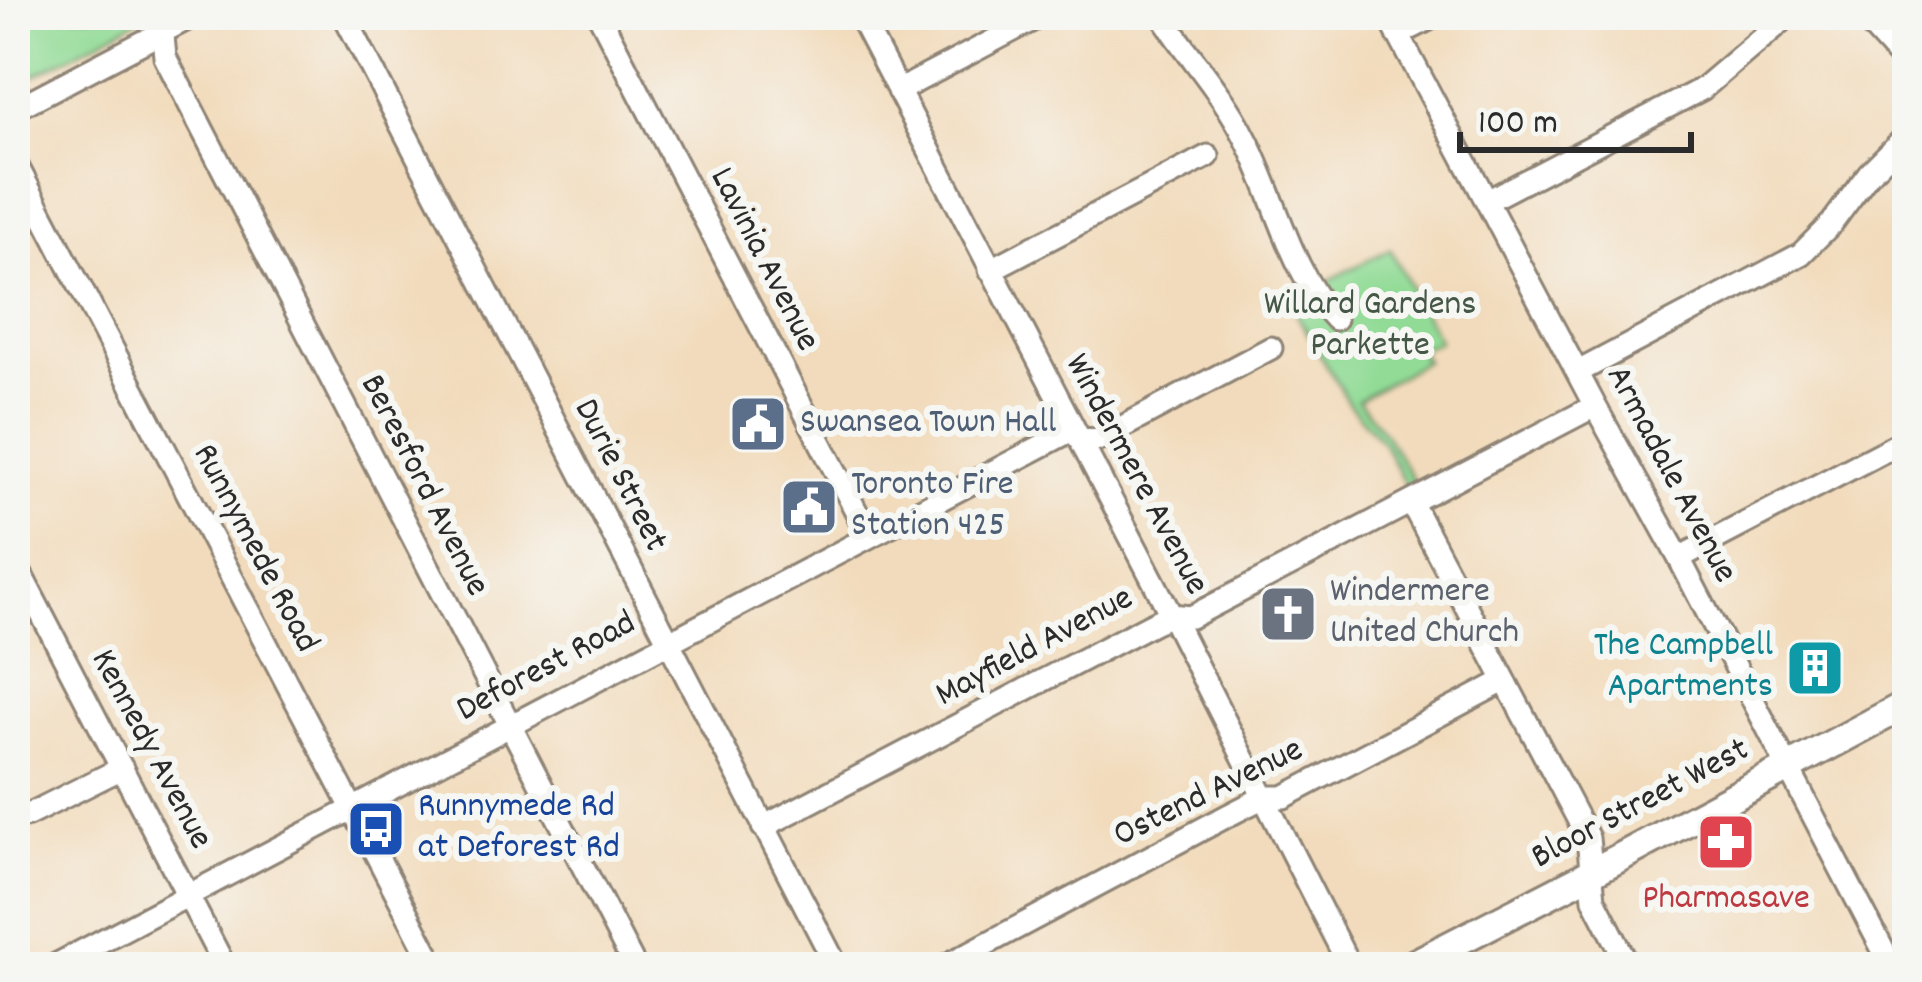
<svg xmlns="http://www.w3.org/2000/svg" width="1922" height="982" viewBox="0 0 1922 982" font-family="Dekko,sans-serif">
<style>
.green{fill:#92db96;stroke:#5e8360;stroke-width:3}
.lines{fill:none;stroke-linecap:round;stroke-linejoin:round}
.minor-casing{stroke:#8e8374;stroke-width:27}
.major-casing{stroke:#8e8374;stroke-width:33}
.minor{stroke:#fff;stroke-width:21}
.major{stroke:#fff;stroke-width:27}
.labels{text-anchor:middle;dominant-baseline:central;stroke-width:12;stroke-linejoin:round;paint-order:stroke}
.street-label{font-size:36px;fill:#2b2b2b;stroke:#f6f6f2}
.park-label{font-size:36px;fill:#455746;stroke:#f6f6f2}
.service-label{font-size:36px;fill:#4e5e75;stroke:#f6f6f2;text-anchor:start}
.worship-label{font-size:36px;fill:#5b616d;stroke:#f6f6f2;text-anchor:start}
.culture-label{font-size:36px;fill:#0d838f;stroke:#f6f6f2;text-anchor:end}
.transit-label{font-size:36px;fill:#164399;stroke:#f6f6f2;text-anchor:start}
.health-label{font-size:36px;fill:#be3a42;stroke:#f6f6f2}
</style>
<rect width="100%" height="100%" fill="#f6f6f2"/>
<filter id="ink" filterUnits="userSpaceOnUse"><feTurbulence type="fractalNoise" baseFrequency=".00833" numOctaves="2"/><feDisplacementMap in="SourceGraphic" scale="24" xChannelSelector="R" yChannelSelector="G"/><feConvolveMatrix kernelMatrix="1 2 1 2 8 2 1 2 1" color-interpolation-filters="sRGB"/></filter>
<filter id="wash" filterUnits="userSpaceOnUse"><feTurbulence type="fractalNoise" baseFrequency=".004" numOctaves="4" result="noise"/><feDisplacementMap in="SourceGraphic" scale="48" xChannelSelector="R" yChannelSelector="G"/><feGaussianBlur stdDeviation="2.7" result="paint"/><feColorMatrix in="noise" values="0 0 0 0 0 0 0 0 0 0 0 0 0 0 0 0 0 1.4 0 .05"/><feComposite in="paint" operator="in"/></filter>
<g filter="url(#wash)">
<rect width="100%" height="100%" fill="#f2dbbc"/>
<path class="green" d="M15,15h132l-132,71z
M1390,249l49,92 -19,9 5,11 -67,39 27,34 31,51 -8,5 -25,-47 -34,-39 -60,-103z"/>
</g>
<g filter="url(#ink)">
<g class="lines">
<g class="minor-casing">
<path id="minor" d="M161,15l4,42 470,910
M344,15l493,952
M599,15l270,521
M859,15l312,600 179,352
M1162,15c26,41 61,78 83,122 30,57 45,135 90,182
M1388,15l207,391 84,152 213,409
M1861,15l46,51
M1398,35l39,-20
M898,91l144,-76
M15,109l180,-94
M15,162l420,805
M1487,201l215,-112 87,-74
M990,270l218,-114
M1578,372l223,-118 31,-31 37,-50 38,-38
M1080,439l18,1 173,-92
M1411,502l177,336 6,61 35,68
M1679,558l228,-119
M15,563l210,404
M15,818l13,-3 94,-47
M763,827l390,-204 18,-8 20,2 404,-211
M52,967l1022,-538
M943,967l284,-151 37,-19h20l220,-116"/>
</g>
<g class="major-casing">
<path id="major" d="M1408,967l181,-93 318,-170"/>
</g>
<use href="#minor" class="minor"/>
<use href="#major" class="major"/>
</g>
</g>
<defs>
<g id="civic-square" transform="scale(3)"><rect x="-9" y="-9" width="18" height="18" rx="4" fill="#5c6f8a" stroke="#f6f6f2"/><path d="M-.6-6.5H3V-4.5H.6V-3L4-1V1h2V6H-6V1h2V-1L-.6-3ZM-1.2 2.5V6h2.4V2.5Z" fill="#fff"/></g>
<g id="church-square" transform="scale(3)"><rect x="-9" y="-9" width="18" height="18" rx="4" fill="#6b7280" stroke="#f6f6f2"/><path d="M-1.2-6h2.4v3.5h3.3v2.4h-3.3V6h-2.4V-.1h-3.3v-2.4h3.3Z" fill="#fff"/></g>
<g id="building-square" transform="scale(3)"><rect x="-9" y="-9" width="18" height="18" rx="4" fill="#0f9aa8" stroke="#f6f6f2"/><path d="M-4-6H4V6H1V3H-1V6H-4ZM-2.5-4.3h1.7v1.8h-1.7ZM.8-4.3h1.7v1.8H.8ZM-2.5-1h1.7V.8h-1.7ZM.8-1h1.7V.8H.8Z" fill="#fff"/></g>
<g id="bus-square" transform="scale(3)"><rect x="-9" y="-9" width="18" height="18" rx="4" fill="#1a4fb4" stroke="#f6f6f2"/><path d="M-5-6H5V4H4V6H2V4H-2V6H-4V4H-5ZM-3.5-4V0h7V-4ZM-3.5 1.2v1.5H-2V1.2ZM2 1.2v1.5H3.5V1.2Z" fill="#fff"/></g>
<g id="pharmacy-square" transform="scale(3)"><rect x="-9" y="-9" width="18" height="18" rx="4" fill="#e0444e" stroke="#f6f6f2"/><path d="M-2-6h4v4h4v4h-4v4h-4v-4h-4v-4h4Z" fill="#fff"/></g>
</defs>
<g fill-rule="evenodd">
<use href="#civic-square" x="758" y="424"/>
<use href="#civic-square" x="809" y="507"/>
<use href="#church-square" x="1288" y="614"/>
<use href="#building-square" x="1815" y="668"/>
<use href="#bus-square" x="376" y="829"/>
<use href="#pharmacy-square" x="1726" y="842"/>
</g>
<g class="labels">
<g class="street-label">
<text transform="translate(763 260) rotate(63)">Lavinia Avenue</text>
<text transform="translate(1135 475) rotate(62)">Windermere Avenue</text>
<text transform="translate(1670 475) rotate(62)">Armadale Avenue</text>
<text transform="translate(619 476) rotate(63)">Durie Street</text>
<text transform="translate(423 486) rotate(63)">Beresford Avenue</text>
<text transform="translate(254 549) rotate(62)">Runnymede Road</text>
<text transform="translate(1035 648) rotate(-28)">Mayfield Avenue</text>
<text transform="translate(547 668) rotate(-28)">Deforest Road</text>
<text transform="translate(150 750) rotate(62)">Kennedy Avenue</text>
<text transform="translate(1209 794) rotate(-26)">Ostend Avenue</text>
<text transform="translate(1641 805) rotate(-28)">Bloor Street West</text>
</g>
<g class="park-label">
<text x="1370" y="306">Willard Gardens<tspan x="1370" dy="41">Parkette</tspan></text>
</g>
<g class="service-label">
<text x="800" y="424">Swansea Town Hall</text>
<text x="851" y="486">Toronto Fire<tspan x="851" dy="41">Station 425</tspan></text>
</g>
<g class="worship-label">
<text x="1330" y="593">Windermere<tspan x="1330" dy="41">United Church</tspan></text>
</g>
<g class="culture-label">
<text x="1773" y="647">The Campbell<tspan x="1773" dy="41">Apartments</tspan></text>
</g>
<g class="transit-label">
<text x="418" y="808">Runnymede Rd<tspan x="418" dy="41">at Deforest Rd</tspan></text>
</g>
<g class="health-label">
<text x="1726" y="900">Pharmasave</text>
</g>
</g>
<rect width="1922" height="982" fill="none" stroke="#f6f6f2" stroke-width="60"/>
<path d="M1460 132v18h231v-18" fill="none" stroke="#2b2b2b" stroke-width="6"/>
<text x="1478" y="132" font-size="36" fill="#2b2b2b" stroke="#f6f6f2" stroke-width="9" paint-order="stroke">100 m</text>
</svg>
